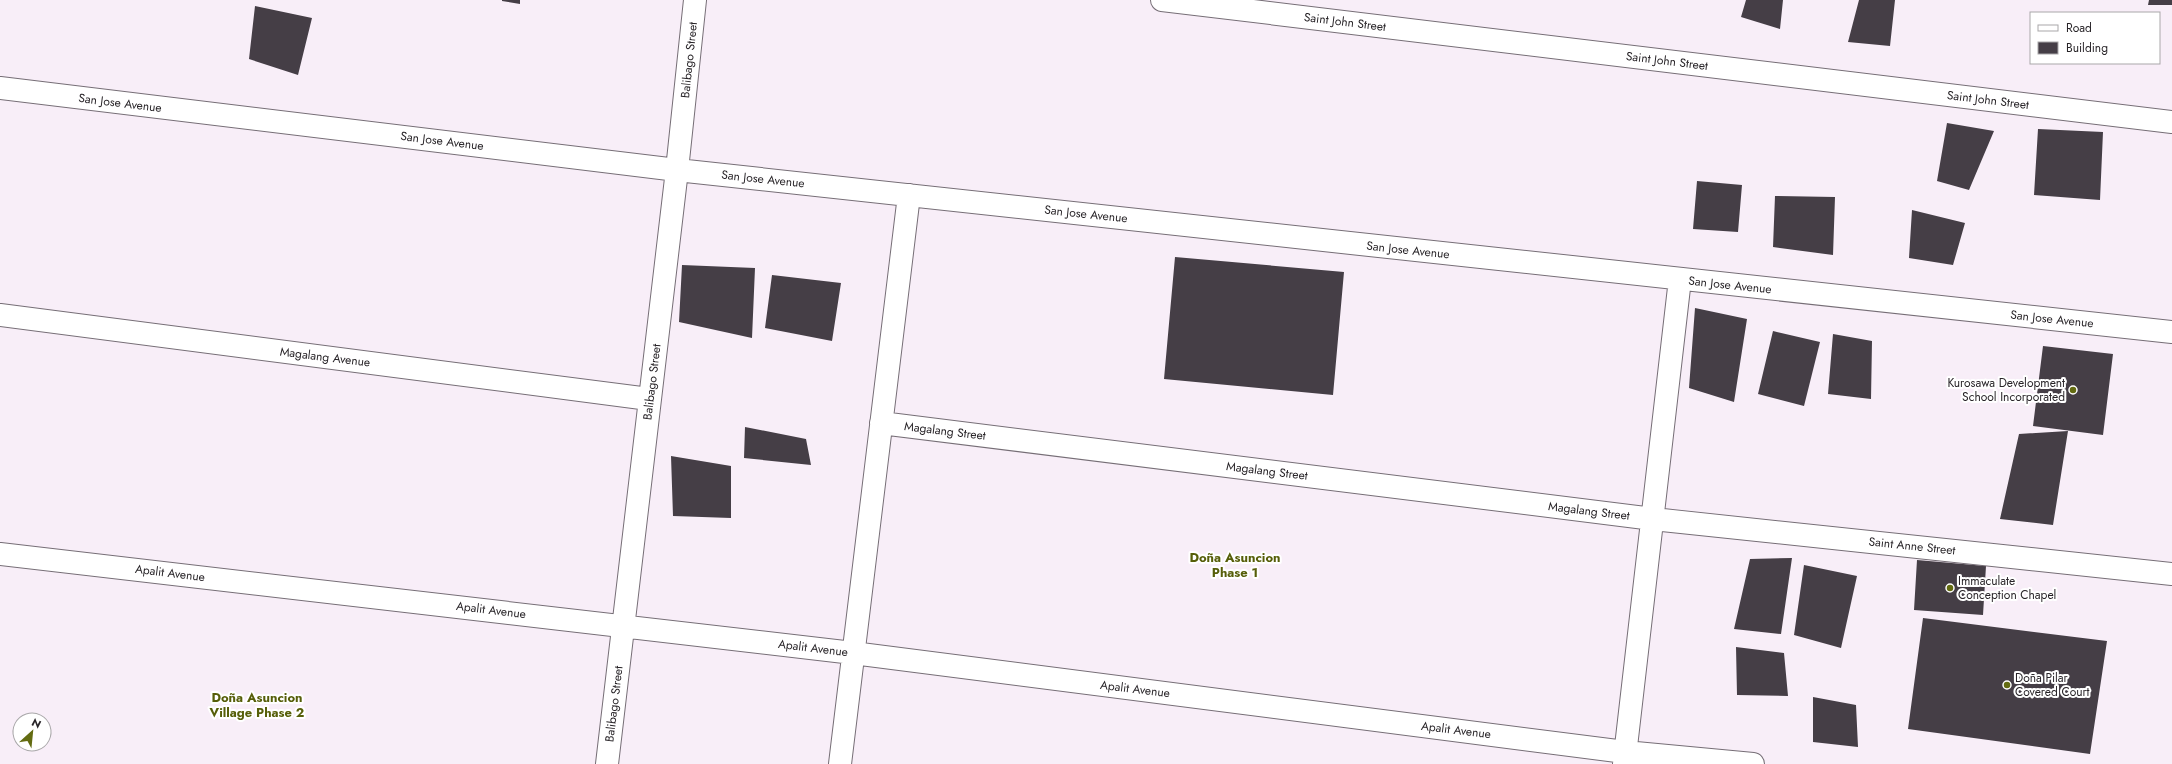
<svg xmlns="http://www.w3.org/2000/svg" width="2172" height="764" viewBox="0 0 2172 764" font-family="Jost,sans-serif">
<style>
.building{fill:#453e46}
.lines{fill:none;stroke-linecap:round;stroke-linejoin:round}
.minor-casing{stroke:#766e76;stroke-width:24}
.minor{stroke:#fff;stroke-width:22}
.poi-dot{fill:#636b11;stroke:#fff;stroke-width:1.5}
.labels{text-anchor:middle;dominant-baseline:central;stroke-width:4;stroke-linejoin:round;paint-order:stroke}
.street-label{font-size:12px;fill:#282428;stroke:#fff}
.poi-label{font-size:12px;fill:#282428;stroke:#fff;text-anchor:start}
.neighbourhood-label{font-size:13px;font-weight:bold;fill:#565e09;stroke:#fff}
</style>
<rect width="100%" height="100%" fill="#f8eef8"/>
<path class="building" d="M502,0h18v4l-18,-3z
M1746,0h37l-3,29 -39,-12z
M1859,0h36l-5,46 -42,-4z
M2149,0h23v5h-24z
M255,6l57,12 -14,57 -49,-16z
M1947,123l47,8 -25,59 -32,-9z
M2038,129l65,3 -3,68 -66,-5z
M1697,181l45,4 -4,47 -45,-3z
M1775,196l60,1 -2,58 -60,-8z
M1912,210l53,13 -12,42 -44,-7z
M1175,257l169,15 -11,123 -169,-16z
M682,265l73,3 -3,70 -73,-16z
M772,275l69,8 -9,58 -67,-13z
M1695,308l52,11 -13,83 -45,-14z
M1773,331l47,11 -16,64 -46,-12z
M1833,334l39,7 -1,58 -43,-5z
M2043,346l70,8 -10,81 -70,-9z
M745,427l61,12 5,26 -67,-7z
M2068,431l-15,94 -53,-6 19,-85z
M671,456l60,10v52l-58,-2z
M1792,558l-11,76 -47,-5 16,-70z
M1917,560l69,6 -3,49 -69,-5z
M1804,565l53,11 -16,72 -47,-13z
M1923,618l184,23 -17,113 -182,-25z
M1736,647l48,6 4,43 -51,-1z
M1813,697l43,8 2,42 -45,-5z"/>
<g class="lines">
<g class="minor-casing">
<path id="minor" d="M1162,0l1010,122
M0,88l677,82 1495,162
M0,315l649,84
M881,423l772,96 519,55
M0,554l853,99 772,99 128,12
M607,764l70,-594 18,-170
M840,764l69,-569
M1624,764l56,-485"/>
</g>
<use href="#minor" class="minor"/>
</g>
<g class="poi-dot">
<circle cx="2073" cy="390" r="4"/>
<circle cx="1950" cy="588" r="4"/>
<circle cx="2007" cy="685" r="4"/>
</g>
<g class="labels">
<g class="street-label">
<text transform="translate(1345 22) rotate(7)">Saint John Street</text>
<text transform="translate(689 60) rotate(-84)">Balibago Street</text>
<text transform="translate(1667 61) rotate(7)">Saint John Street</text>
<text transform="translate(1988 100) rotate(7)">Saint John Street</text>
<text transform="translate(120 103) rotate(7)">San Jose Avenue</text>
<text transform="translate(442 141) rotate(7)">San Jose Avenue</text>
<text transform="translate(763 179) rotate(6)">San Jose Avenue</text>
<text transform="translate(1086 214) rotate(6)">San Jose Avenue</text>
<text transform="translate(1408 250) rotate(6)">San Jose Avenue</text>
<text transform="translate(1730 285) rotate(6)">San Jose Avenue</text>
<text transform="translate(2052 319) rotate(6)">San Jose Avenue</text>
<text transform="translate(325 357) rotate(7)">Magalang Avenue</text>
<text transform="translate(652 382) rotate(-83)">Balibago Street</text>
<text transform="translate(945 431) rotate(7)">Magalang Street</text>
<text transform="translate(1267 471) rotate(7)">Magalang Street</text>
<text transform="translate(1589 511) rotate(7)">Magalang Street</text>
<text transform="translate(1912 546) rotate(6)">Saint Anne Street</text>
<text transform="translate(170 573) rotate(7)">Apalit Avenue</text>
<text transform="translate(491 610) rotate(7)">Apalit Avenue</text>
<text transform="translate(813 648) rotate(7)">Apalit Avenue</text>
<text transform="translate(1135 689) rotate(7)">Apalit Avenue</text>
<text transform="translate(614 704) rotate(-83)">Balibago Street</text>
<text transform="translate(1456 730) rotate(7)">Apalit Avenue</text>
</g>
<g class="poi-label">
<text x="2065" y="383" text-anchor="end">Kurosawa Development<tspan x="2065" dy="14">School Incorporated</tspan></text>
<text x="1958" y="581">Immaculate<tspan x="1958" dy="14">Conception Chapel</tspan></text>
<text x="2015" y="678">Doña Pilar<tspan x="2015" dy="14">Covered Court</tspan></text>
</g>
<g class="neighbourhood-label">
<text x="1235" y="557">Doña Asuncion<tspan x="1235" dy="15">Phase 1</tspan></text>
<text x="257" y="697">Doña Asuncion<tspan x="257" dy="15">Village Phase 2</tspan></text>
</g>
</g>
<rect x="2030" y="12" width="130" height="52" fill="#ffffff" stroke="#a9a7a9"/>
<rect x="2038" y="25" width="20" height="6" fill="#ffffff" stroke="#a9a7a9"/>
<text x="2066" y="32" font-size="12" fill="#282428">Road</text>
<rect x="2038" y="42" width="20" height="12" fill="#453e46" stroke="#a9a7a9"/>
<text x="2066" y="52" font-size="12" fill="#282428">Building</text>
<g transform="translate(32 732) rotate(27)"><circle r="19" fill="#ffffff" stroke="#a9a7a9"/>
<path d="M0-3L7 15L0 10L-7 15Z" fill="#636b11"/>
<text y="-6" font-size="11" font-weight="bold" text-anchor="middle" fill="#282428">N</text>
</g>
</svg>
